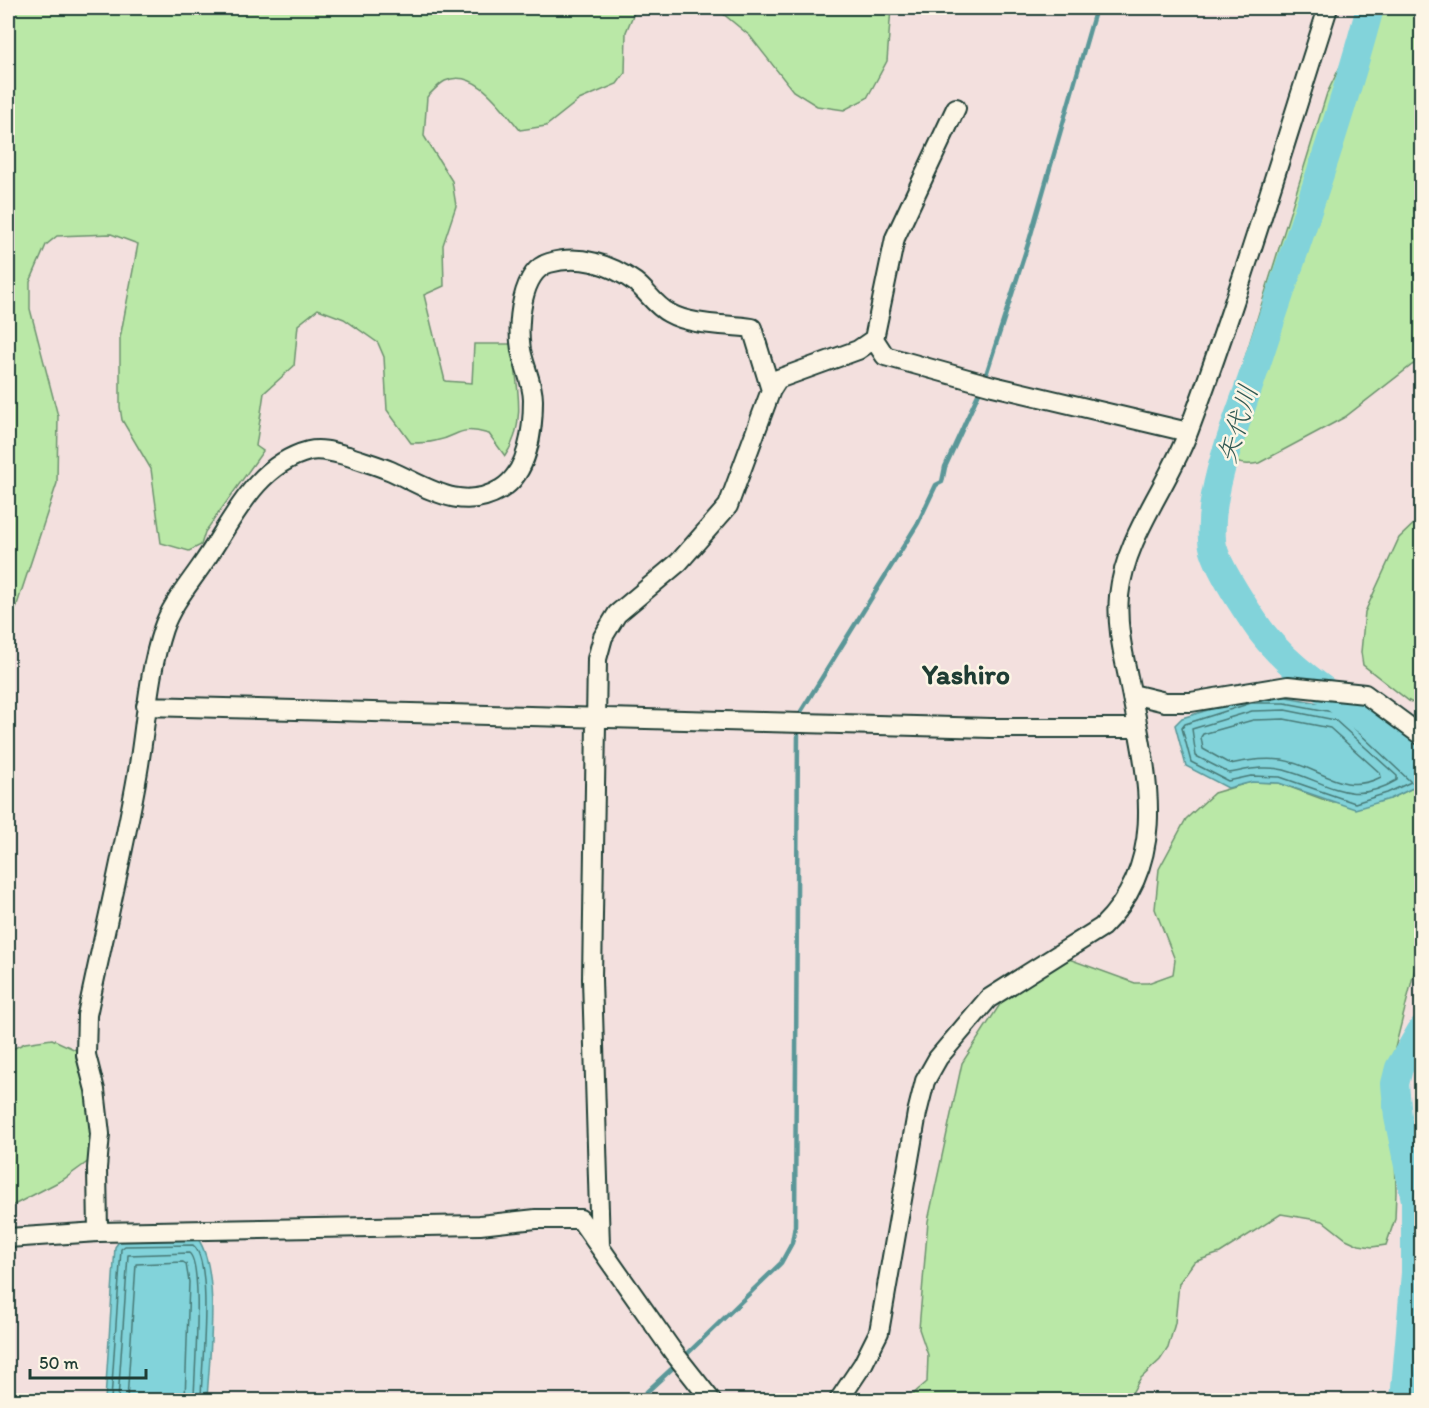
<svg xmlns="http://www.w3.org/2000/svg" width="1429" height="1408" viewBox="0 0 1429 1408" font-family="Itim,'Klee One',sans-serif">
<style>
.green{fill:#bae8a7;stroke:#6c926e;stroke-width:1.5}
.water{fill:#82d3da;stroke:#5a9798;stroke-width:1.5}
.lines{fill:none;stroke-linecap:round;stroke-linejoin:round}
.shore{stroke:#477976;stroke-width:1.5}
.stream{stroke:#5a9798;stroke-width:4.5}
.river{stroke:#82d3da;stroke-width:28}
.minor-casing{stroke:#1f3d34;stroke-width:22}
.minor{stroke:#fcf5e5;stroke-width:18}
.labels{text-anchor:middle;dominant-baseline:central;stroke-width:5;stroke-linejoin:round;paint-order:stroke}
.water-label{font-size:27px;font-style:italic;fill:#335b55;stroke:#fcf5e5}
.quarter-label{font-size:28px;font-weight:bold;fill:#1f3d34;stroke:#fcf5e5}
</style>
<rect width="100%" height="100%" fill="#f3e0de"/>
<filter id="ink" filterUnits="userSpaceOnUse"><feTurbulence type="fractalNoise" baseFrequency=".0167" numOctaves="2"/><feDisplacementMap in="SourceGraphic" scale="12" xChannelSelector="R" yChannelSelector="G"/><feConvolveMatrix kernelMatrix="1 2 1 2 8 2 1 2 1" color-interpolation-filters="sRGB"/></filter>
<g filter="url(#ink)">
<path class="green" d="M8,8h628l-10,24 -1,41 -8,11 -38,16 -33,26 -26,4c-17,-20 -44,-63 -75,-49 -6,3 -13,11 -18,16l-3,39 28,45 4,25 -13,39 1,41 -20,9 21,86 27,2 2,-39h38c4,38 16,79 -7,112l-16,-22c-34,-9 -27,2 -54,7 -8,2 -16,2 -24,2l-24,-33 -3,-53 -6,-14 -34,-24 -26,-10 -20,16 -4,41 -30,27 -8,53 7,5 -58,81 -4,13 -12,6 -28,-8 -10,-74 -29,-49 -2,-13v-69l18,-94 -27,-10 -54,2 -11,9 -16,37v27l28,107 -1,67 -49,149z
M716,8h175l-4,53 -20,37 -23,12 -27,-4 -24,-15 -43,-55z
M1369,8h52v353l-9,4 -67,52 -86,46c-34,7 -34,-14 -34,-41l102,-329z
M1421,517v190l-12,-6 -46,-36 -2,-13 4,-40 34,-74z
M1251,782l28,1 51,19 60,-3 31,-15v161l-28,111 3,136 -1,27 -9,26 -14,2 -13,-2 -13,-6 -23,-18 -42,-7 -61,39 -26,9 -15,21 -4,40 -7,25 -8,12 -20,19 -12,21h-222l21,-18 1,-27 -9,-26 9,-108 34,-158 46,-71 47,-29 14,-4 66,24h13l25,-9 2,-14 -20,-51 4,-40 27,-50 28,-26z
M52,1039l24,11 13,37 4,71 -29,21 -56,29v-157l17,-8z"/>
<path class="water" d="M1250,697h36l55,10 75,68 5,9 -31,15 -35,10 -76,-26 -27,-1 -24,6 -42,-22 -11,-41 7,-7z
M198,1239c23,33 11,120 9,161h-102l10,-153 5,-7z"/>
<g class="lines">
<path class="shore" d="M1251,703h34l53,10 73,69 -24,11 -32,10 -75,-26 -29,-1 -23,5 -37,-19 -9,-34 3,-4z
M1285,710l50,10 62,56v4c-47,28 -68,2 -113,-10 -19,-5 -37,0 -55,3l-33,-17 -4,-27 60,-18z
M1284,719l46,9 50,45 1,4c-39,20 -62,-11 -99,-17 -18,-2 -34,0 -52,4l-27,-15 -2,-12 2,-3 50,-14z
M111,1400l10,-151 4,-3 68,-1c21,17 8,126 8,155
M118,1400l10,-145 61,-2c15,11 5,123 5,147
M127,1400l9,-136 47,-2 3,2 3,18 -4,118"/>
<path class="stream" d="M984,381l45,-140 67,-233
M799,720l1,-7 118,-190 18,-38 6,-3 3,-15 36,-79
M684,1357l97,-94 11,-20 3,-17 3,-497
M638,1400l40,-37"/>
<path class="river" d="M1370,8c-32,120 -75,239 -114,358 -17,52 -48,119 -44,174 1,20 29,62 41,80 41,64 119,93 169,149
M1404,1400l11,-127v-73l-17,-83 -3,-33 4,-16 23,-39"/>
<g class="minor-casing">
<path id="minor" d="M956,108l-61,130 -21,101 11,17 108,30 195,46
M1132,694l33,8h26l97,-16 77,8 57,42
M146,706l845,22h146
M98,1232l-1,-64 3,-34 -5,-44 -9,-35 1,-40c17,-81 37,-163 51,-244 8,-47 10,-97 25,-142 8,-24 27,-46 41,-67 29,-42 51,-97 105,-111 13,-3 27,2 39,5 14,5 29,9 43,15 36,16 70,42 110,18 27,-16 32,-59 32,-89 0,-16 -9,-34 -12,-50 -4,-26 0,-79 28,-87 30,-9 61,1 86,19 12,9 20,24 34,31 23,13 57,11 83,15l19,62
M8,1238l90,-6 382,-7 56,-6h44l94,134 37,47
M600,1245l-8,-266 5,-320 6,-22 14,-23 62,-52 49,-56 43,-116 7,-11 80,-29 16,-11
M839,1400l24,-36 16,-32 38,-219 8,-32 13,-23 50,-59 114,-72c68,-66 45,-152 29,-235 -6,-32 -15,-63 -12,-96 6,-60 50,-111 70,-166 52,-139 94,-282 139,-422"/>
</g>
<use href="#minor" class="minor"/>
</g>
</g>
<g class="labels">
<g class="water-label">
<text transform="translate(1237 424) rotate(-73)">矢代川</text>
</g>
<g class="quarter-label">
<text x="966" y="674">Yashiro</text>
</g>
</g>
<rect width="1429" height="1408" fill="none" stroke="#fcf5e5" stroke-width="30"/>
<rect x="15" y="15" width="1399" height="1378" fill="none" stroke="#1f3d34" stroke-width="2" filter="url(#ink)"/>
<path d="M30 1369v9h116v-9" fill="none" stroke="#1f3d34" stroke-width="3"/>
<text x="39" y="1369" font-size="18" fill="#1f3d34" stroke="#fcf5e5" stroke-width="4.5" paint-order="stroke">50 m</text>
</svg>
